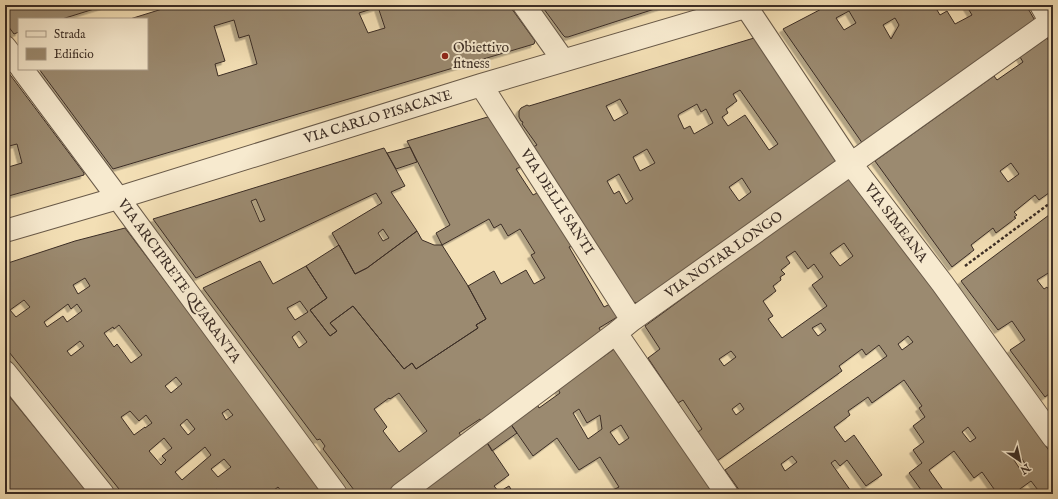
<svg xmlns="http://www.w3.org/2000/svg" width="1058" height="499" viewBox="0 0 1058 499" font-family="'IM FELL English',serif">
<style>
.building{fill:#9b8a70;stroke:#3b2d25;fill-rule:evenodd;filter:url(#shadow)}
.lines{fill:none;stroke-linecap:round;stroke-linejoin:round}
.street-casing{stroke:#695a49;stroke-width:24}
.path{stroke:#3b2d25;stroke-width:2.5;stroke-dasharray:3 2;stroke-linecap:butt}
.street{stroke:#f7eacf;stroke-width:22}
.poi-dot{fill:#8f2418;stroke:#f7eacf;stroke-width:1.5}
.labels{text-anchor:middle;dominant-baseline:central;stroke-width:4;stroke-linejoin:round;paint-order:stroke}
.poi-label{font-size:14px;fill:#3b2d25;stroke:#f7eacf;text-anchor:start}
.street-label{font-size:14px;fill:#3b2d25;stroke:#f7eacf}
</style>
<defs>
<filter id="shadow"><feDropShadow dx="-3.5" dy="3.5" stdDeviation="0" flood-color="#0004"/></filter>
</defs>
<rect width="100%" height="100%" fill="#f3dfb5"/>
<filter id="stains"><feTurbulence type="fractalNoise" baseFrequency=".005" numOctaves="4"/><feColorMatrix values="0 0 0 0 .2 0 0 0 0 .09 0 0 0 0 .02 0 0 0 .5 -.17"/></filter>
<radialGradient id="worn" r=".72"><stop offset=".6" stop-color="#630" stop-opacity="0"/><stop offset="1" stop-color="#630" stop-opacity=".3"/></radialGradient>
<path class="building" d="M5,5h102l-45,14h-43v13l-5,2 -9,-12z
M175,5h233l2,4 14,-4h85l26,36 -1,3 -421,125 -74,-100h108v-50h-17zM378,7l7,21 -17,5 -9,-20zM234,20l5,18 10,-3 8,29 -39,12 -3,-12 10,-3 -11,-35z
M541,5h126l-99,32h-3l-2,-2z
M829,5h105l6,10 7,-4 8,13 17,-9 -6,-10h60l11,19 -172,123 -82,-118zM849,11l7,12 -12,7 -8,-12zM895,18l4,7 -8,14 -8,-14z
M754,38l87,126 -195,142 -16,-5 -101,-152 8,-4 -15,-21 1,-2 -2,-1 -2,-4v-6l2,-3 6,-3 2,1zM740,90l38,54 -9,6 -24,-35 -17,11 -6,-9 6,-4 -2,-4 11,-8 -4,-7zM620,99l8,14 -14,8 -8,-15zM697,104l4,8 5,-3 7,14 -19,11 -4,-8 -6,3 -6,-13 1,-2zM647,149l8,14 -15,8 -7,-14zM619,174l14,25 -7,5 -7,-13 -5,3 -7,-13zM742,178l9,14 -12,9 -10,-14z
M1047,38l6,10v134l-2,2 2,2v4l-14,10 -4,-5 -21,17 3,3 -3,2 2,1 -20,15 -3,-5 -22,17 3,5 -22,17 -77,-106 119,-85 3,4 26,-18 -3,-5zM1011,163l8,11 -11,8 -8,-11z
M5,68l79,105v2l-79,22v-29l17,-5 -5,-19 -12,3z
M491,116l33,49 -8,4 17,26 8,-4 35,52 -7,4 35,60 8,-4 7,13 -20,12 5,9 -121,87 -3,-5 -21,14 4,5 -47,37 -27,19h-32l-34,-45 2,-3 -5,-7 -3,1 -114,-152 57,-27 13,23 33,-18 21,32 -17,12 20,26 7,-5 -7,-8 23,-17 51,63 8,-6 4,6 62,-41 -2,-3 10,-6 -18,-33 26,-15 7,13 25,-14 8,14 11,-6 -14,-23 4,-2 -15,-24 -12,7 -7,-12 -7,4 -5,-9 -47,26 -6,-12 14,-8 -43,-84zM300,301l8,11 -13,8 -8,-12zM299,331l8,11 -8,6 -7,-11zM399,393l28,38 -28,21 -16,-21 4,-4 -13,-18 15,-11 1,1z
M410,147l7,15 -21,7 -9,-16z
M384,148l21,38 -14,6 26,39 -50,37 -12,6 -23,-41 50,-30 -6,-10 -180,85 -43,-59zM256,199l9,21 -5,2 -9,-21zM383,229l6,9 -6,3 -5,-8z
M851,175l202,281v38h-12l-10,-13 -18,13h-20l-2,-3 3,-2 -12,-17 -8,6 -20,-27 -25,19 17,24h-22l-15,-21 13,-10 -9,-13 11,-8 -11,-16 12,-9 -6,-9 3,-2 -18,-26 -32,23 -4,-6 -20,14 2,4 -16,12 11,15 9,-7 28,40 -16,11 -19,-26 -7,6 -5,-6 -4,3 22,31h-111l-17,-24 162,-114 -8,-11 -13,10 -4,-6 -23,17 3,5 -125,90 -19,-29 4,-3 -19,-29 -5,3 -30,-45 12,-9 -15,-23zM844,243l9,13 -13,10 -10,-13zM795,251l13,18 6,-5 9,13 -11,8 15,21 -45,32 -14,-19 5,-3 -10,-15 13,-10 -3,-5 8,-6 -1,-3 5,-3 -4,-4 9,-7 -4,-6zM821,323l5,7 -8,6 -6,-8zM908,336l5,6 -11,8 -4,-6zM731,351l5,6 -12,9 -5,-7zM740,403l4,6 -8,6 -4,-6zM968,427l8,11 -6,4 -8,-10zM1018,453l8,12 -6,4 -8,-12zM792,456l5,6 -12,9 -4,-7z
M1053,212v58l-16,10 7,9 3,-2 5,7 1,-1v98l-8,6 -35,-47 15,-10 -13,-19 -14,9 -37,-49z
M125,228l201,266h-46l2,-2 -4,-5 -9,7h-48l-4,-5 -6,5h-88l-118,-147v-83l70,-23zM85,278l5,8 -12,8 -5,-9zM24,300l6,7 -14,10 -6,-7zM68,304l3,5 6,-5 5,7 -15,11 -4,-6 -16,11 -3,-5zM119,325l23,30 -11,8 -14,-19 -3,3 -10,-14 9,-6 1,2zM80,341l4,5 -13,10 -4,-5zM176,377l6,7 -11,9 -6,-7zM228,409l5,6 -7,5 -4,-7zM130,411l9,10 7,-6 6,8 -7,5v-1l-11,8 -13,-18zM187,419l8,10 -7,6 -8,-10zM164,438l8,10 -10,8 4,4 -5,5 -12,-14zM205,447l6,8 -29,25 -7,-8zM224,459l7,8 -13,10 -7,-8z
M417,231l5,9 12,5h8l26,41 18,33 -10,6 2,3 -62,41 -4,-6 -8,6 -51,-63 -23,17 7,8 -7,5 -20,-26 17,-12 -21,-32 33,-21 16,29 12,-6z
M617,347l102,147h-103l-3,-4 6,-3 -19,-30 -21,13 -22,-32 -24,18 -16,-23 -7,-10 27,-19 2,4 21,-15 -2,-4zM579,409l8,14 13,-8 2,14 -14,10 -15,-26zM621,425l8,13 -10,7 -9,-13z
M5,391l84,103h-84z
M510,423l7,10 -25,18 -6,-10z
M486,441l23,34 -15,11 5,6 10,-6 5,8h-101z
M863,489l3,5h-10z"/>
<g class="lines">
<g class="street-casing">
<path id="street" d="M524,5l39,55
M745,5l106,159 91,119 111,154
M1041,5l12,21
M5,47l14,18
M22,69l96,129 218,296
M481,85l151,235
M5,231l113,-33 363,-113 271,-80
M616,333l111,161
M5,372l98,122
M401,494l215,-161 16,-13 418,-298"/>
</g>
<path class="path" d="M965,266l88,-65"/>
<use href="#street" class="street"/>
</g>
<circle class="poi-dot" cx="445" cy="56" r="4"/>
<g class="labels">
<g class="poi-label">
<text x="453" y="48">Obiettivo<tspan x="453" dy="16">fitness</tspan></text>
</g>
<g class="street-label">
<text transform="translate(378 117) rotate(-17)">VIA CARLO PISACANE</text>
<text transform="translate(557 202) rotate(57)">VIA DELLI SANTI</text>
<text transform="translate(896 223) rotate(53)">VIA SIMEANA</text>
<text transform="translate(724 255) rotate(-35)">VIA NOTAR LONGO</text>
<text transform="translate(179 281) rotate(54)">VIA ARCIPRETE QUARANTA</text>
</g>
</g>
<rect width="1058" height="499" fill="none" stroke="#f3dfb5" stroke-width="20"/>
<rect x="6" y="6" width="1046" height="487" fill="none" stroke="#3b2d25" stroke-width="2"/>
<rect x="10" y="10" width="1038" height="479" fill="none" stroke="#3b2d25"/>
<rect x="18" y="18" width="130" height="52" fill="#f7eacf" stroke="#ac9e8b"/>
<rect x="26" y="31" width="20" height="6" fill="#f7eacf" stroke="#ac9e8b"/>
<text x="54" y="38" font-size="12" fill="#3b2d25">Strada</text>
<rect x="26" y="48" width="20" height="12" fill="#9b8a70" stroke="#ac9e8b"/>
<text x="54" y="58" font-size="12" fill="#3b2d25">Edificio</text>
<g transform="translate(1020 461) rotate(146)" stroke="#f7eacf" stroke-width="3" paint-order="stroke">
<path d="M0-3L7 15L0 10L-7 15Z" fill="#3b2d25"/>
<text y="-6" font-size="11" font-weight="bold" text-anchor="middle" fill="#3b2d25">N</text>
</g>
<rect width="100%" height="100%" filter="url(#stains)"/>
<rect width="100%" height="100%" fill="url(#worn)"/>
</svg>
